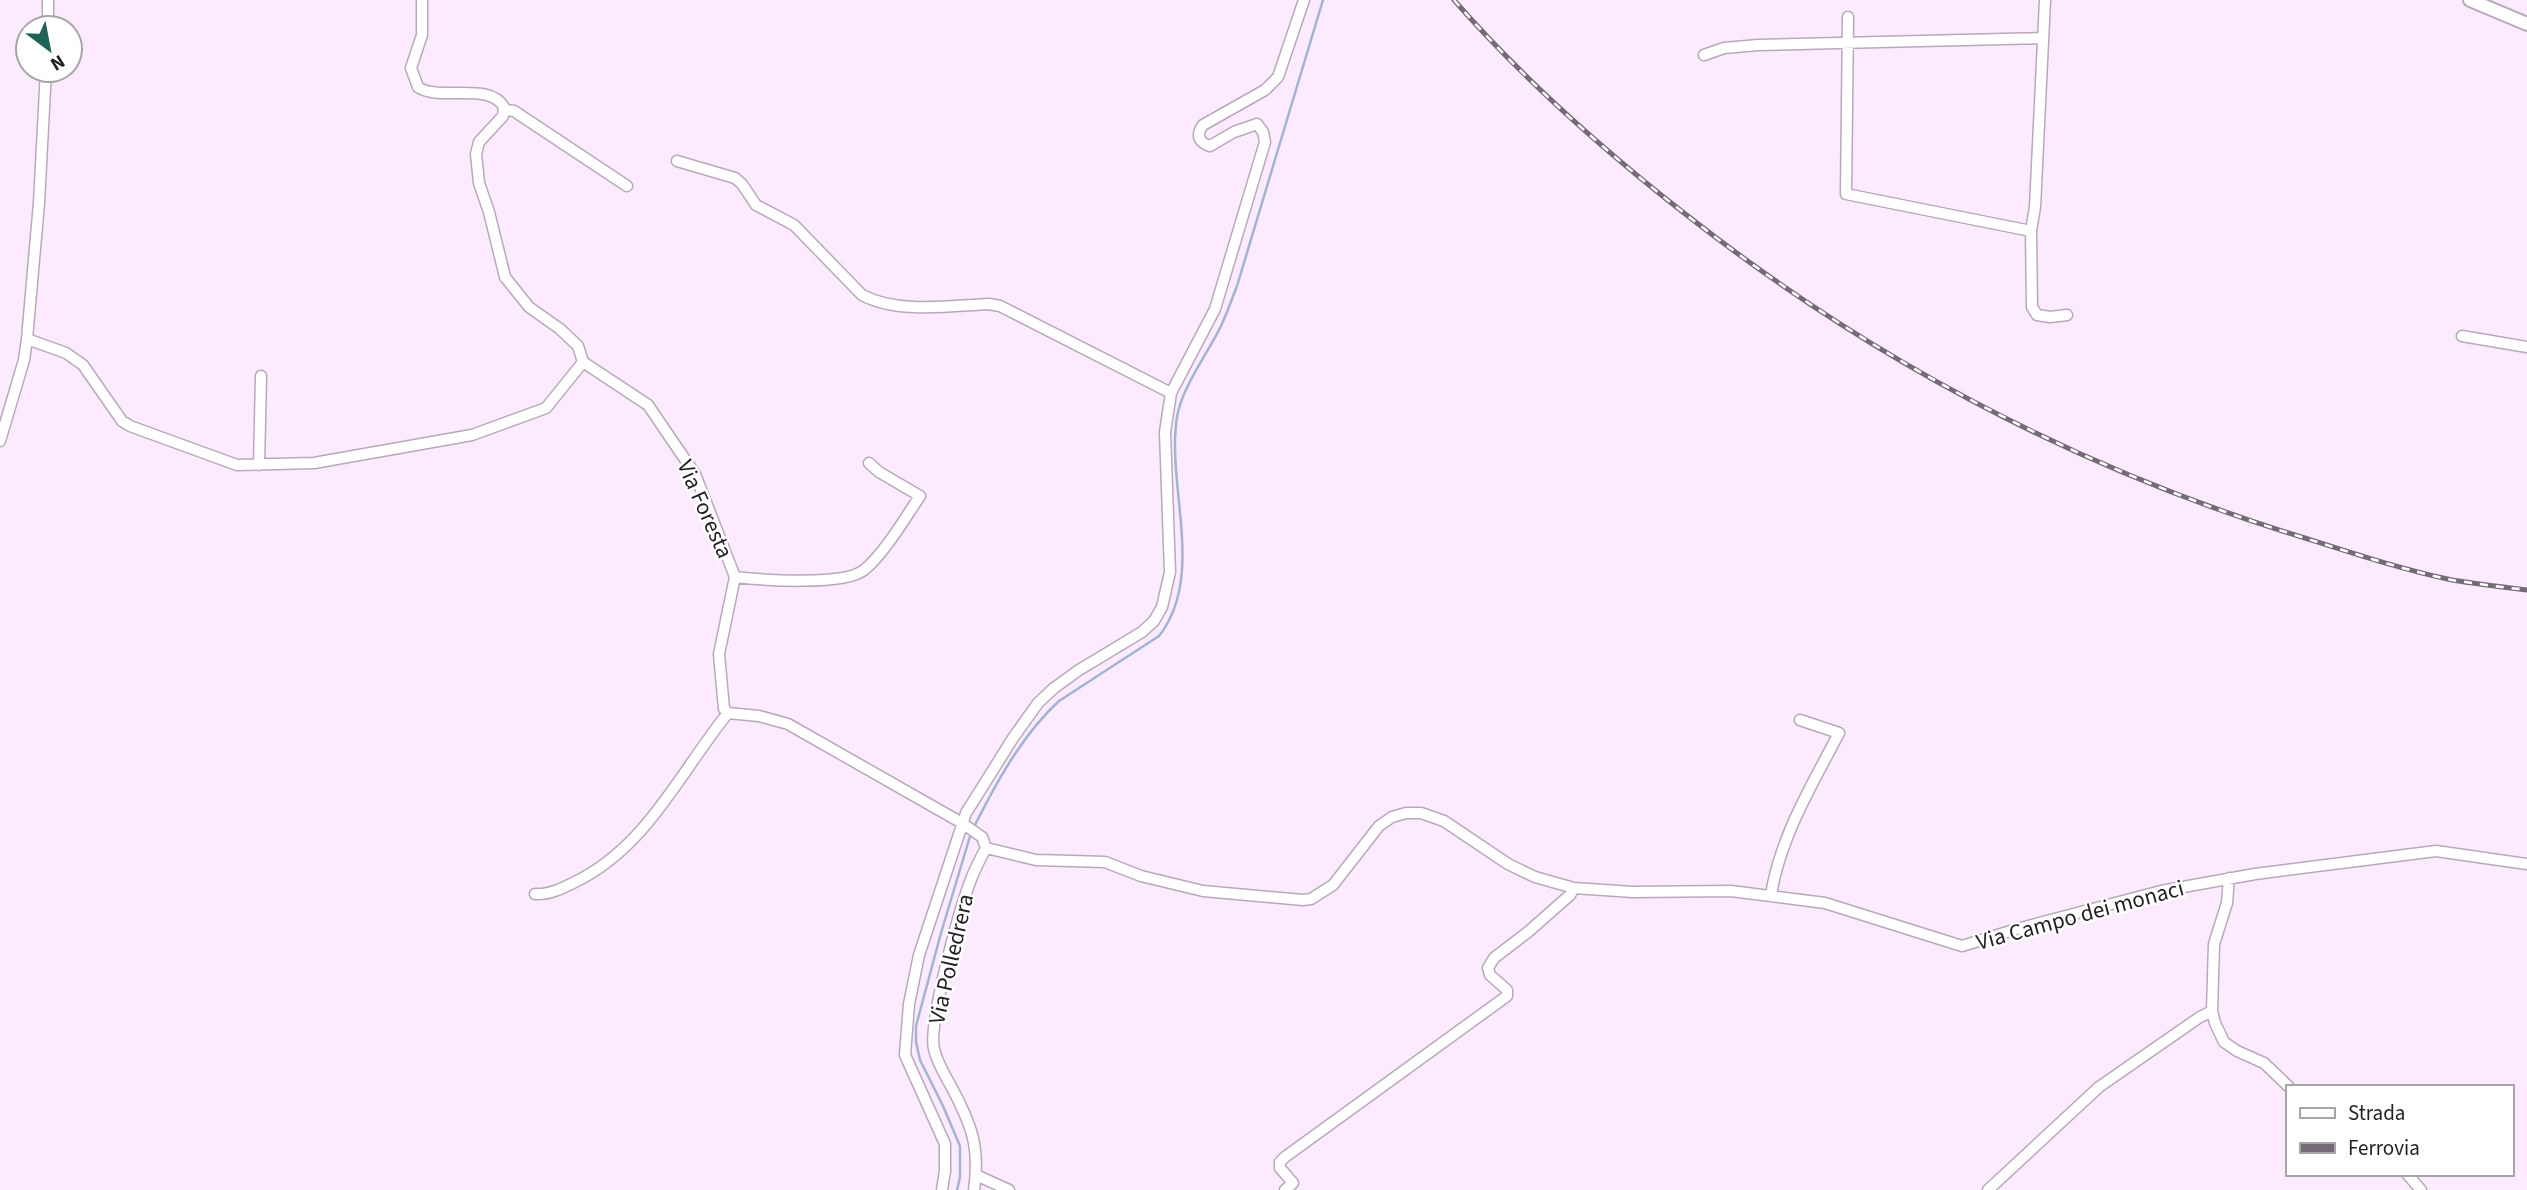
<svg xmlns="http://www.w3.org/2000/svg" width="2527" height="1190" viewBox="0 0 2527 1190" font-family="'Source Sans 3',sans-serif">
<style>
.lines{fill:none;stroke-linecap:round;stroke-linejoin:round}
.stream{stroke:#a2b3d4;stroke-width:2.5}
.minor-casing{stroke:#b8a9ba;stroke-width:13}
.tertiary-casing{stroke:#b8a9ba;stroke-width:16}
.minor{stroke:#fff;stroke-width:10}
.tertiary{stroke:#fff;stroke-width:12}
.rail-casing{stroke:#756b77;stroke-width:5}
.rail{stroke:#fff;stroke-width:2.5;stroke-dasharray:8;stroke-linecap:butt}
.labels{text-anchor:middle;dominant-baseline:central;stroke-width:5;stroke-linejoin:round;paint-order:stroke}
.street-label{font-size:23px;fill:#231d24;stroke:#fff}
</style>
<rect width="100%" height="100%" fill="#fcebfe"/>
<g class="lines">
<path class="stream" d="M974,827c22,-44 48,-92 85,-126l100,-65c47,-60 7,-150 18,-219 5,-30 31,-64 44,-91 6,-13 11,-27 16,-40l86,-286
M957,1190l3,-13v-31l-17,-40 -23,-46 -4,-18v-16l25,-93 30,-100"/>
<g class="minor-casing">
<path id="minor" d="M48,0v28
M422,0v35l-11,33 7,19c21,15 71,-6 86,20l-1,9 -24,26 -3,12 3,29 10,29 16,65 24,30 31,22 18,17 5,16 65,43 47,69 40,103 -16,77 5,55 4,4 31,3 29,8 174,99 20,14 4,11
M2045,0l-10,207 -4,24 1,76 5,8 13,2 17,-2
M1848,17l-2,177 185,37
M1704,55l20,-7 34,-3 284,-7
M505,110l9,1 113,75
M677,161l58,17 7,6 14,21 38,20 68,70c36,19 87,11 127,9l11,2 171,87
M2462,336l65,11
M27,339l39,14 17,12 39,56 8,5 107,39 77,-2 158,-28 74,-27 37,-46
M0,441l24,-81 3,-21 12,-136 7,-133
M259,465l2,-89
M735,577c26,3 110,9 129,-7 20,-16 41,-52 56,-74l-41,-24 -10,-9
M986,848l50,12 69,2 36,14 62,15 100,9 8,-1 22,-14 46,-59 13,-9 14,-4h15l23,8 64,43 27,13 39,11 59,4 98,-1 94,12 137,43 55,-17 144,-38 94,-17 181,-23 91,13
M2229,878l-2,25 -13,41 -2,67 3,12 9,19 13,9 27,12 25,24
M535,894c14,1 28,-6 40,-12 72,-35 105,-110 153,-169
M1771,895c9,-58 41,-110 68,-162l-39,-13
M2407,1174l14,16
M976,1175l33,15
M942,1190l3,-19v-27l-40,-89 4,-51 10,-49 47,-142 47,-75 25,-35 16,-15 25,-18 63,-38 12,-11 8,-14 8,-35 -5,-140 6,-39 44,-84 50,-167 -2,-10 -6,-8 -23,8 -24,14c-12,-4 -14,-11 -7,-21l62,-35 13,-13 26,-77
M974,1190c6,-43 -2,-64 -22,-102 -7,-13 -15,-25 -18,-39 -6,-25 25,-138 36,-167 4,-11 10,-23 16,-34
M1285,1190l8,-7 -13,-15v-6l5,-5 222,-161v-6l-17,-15 -2,-7 6,-10 34,-26 42,-37 4,-7
M1988,1190l111,-103 101,-70 12,-6"/>
</g>
<g class="tertiary-casing">
<path id="tertiary" d="M2470,0l57,24"/>
</g>
<use href="#minor" class="minor"/>
<use href="#tertiary" class="tertiary"/>
<g class="rail-casing">
<path id="rail" d="M1454,0c69,79 147,148 230,213 186,146 396,257 624,326 47,15 96,31 144,41 25,4 50,7 75,10"/>
</g>
<use href="#rail" class="rail"/>
</g>
<g class="labels">
<g class="street-label">
<text transform="translate(705 509) rotate(66)">Via Foresta</text>
<text transform="translate(2080 915) rotate(-15)">Via Campo dei monaci</text>
<text transform="translate(951 959) rotate(-77)">Via Polledrera</text>
</g>
</g>
<rect x="2286" y="1085" width="228" height="91" fill="#ffffff" stroke="#a7a5a7" stroke-width="2"/>
<rect x="2300" y="1108" width="35" height="10" fill="#ffffff" stroke="#a7a5a7" stroke-width="2"/>
<text x="2348" y="1120" font-size="21" fill="#231d24">Strada</text>
<rect x="2300" y="1143" width="35" height="10" fill="#756b77" stroke="#a7a5a7" stroke-width="2"/>
<text x="2348" y="1155" font-size="21" fill="#231d24">Ferrovia</text>
<g transform="translate(49 49) rotate(148)"><circle r="33" fill="#ffffff" stroke="#a7a5a7" stroke-width="2"/>
<path d="M0-5L12 26L0 18L-12 26Z" fill="#1e6354"/>
<text y="-10" font-size="19" font-weight="bold" text-anchor="middle" fill="#231d24">N</text>
</g>
</svg>
